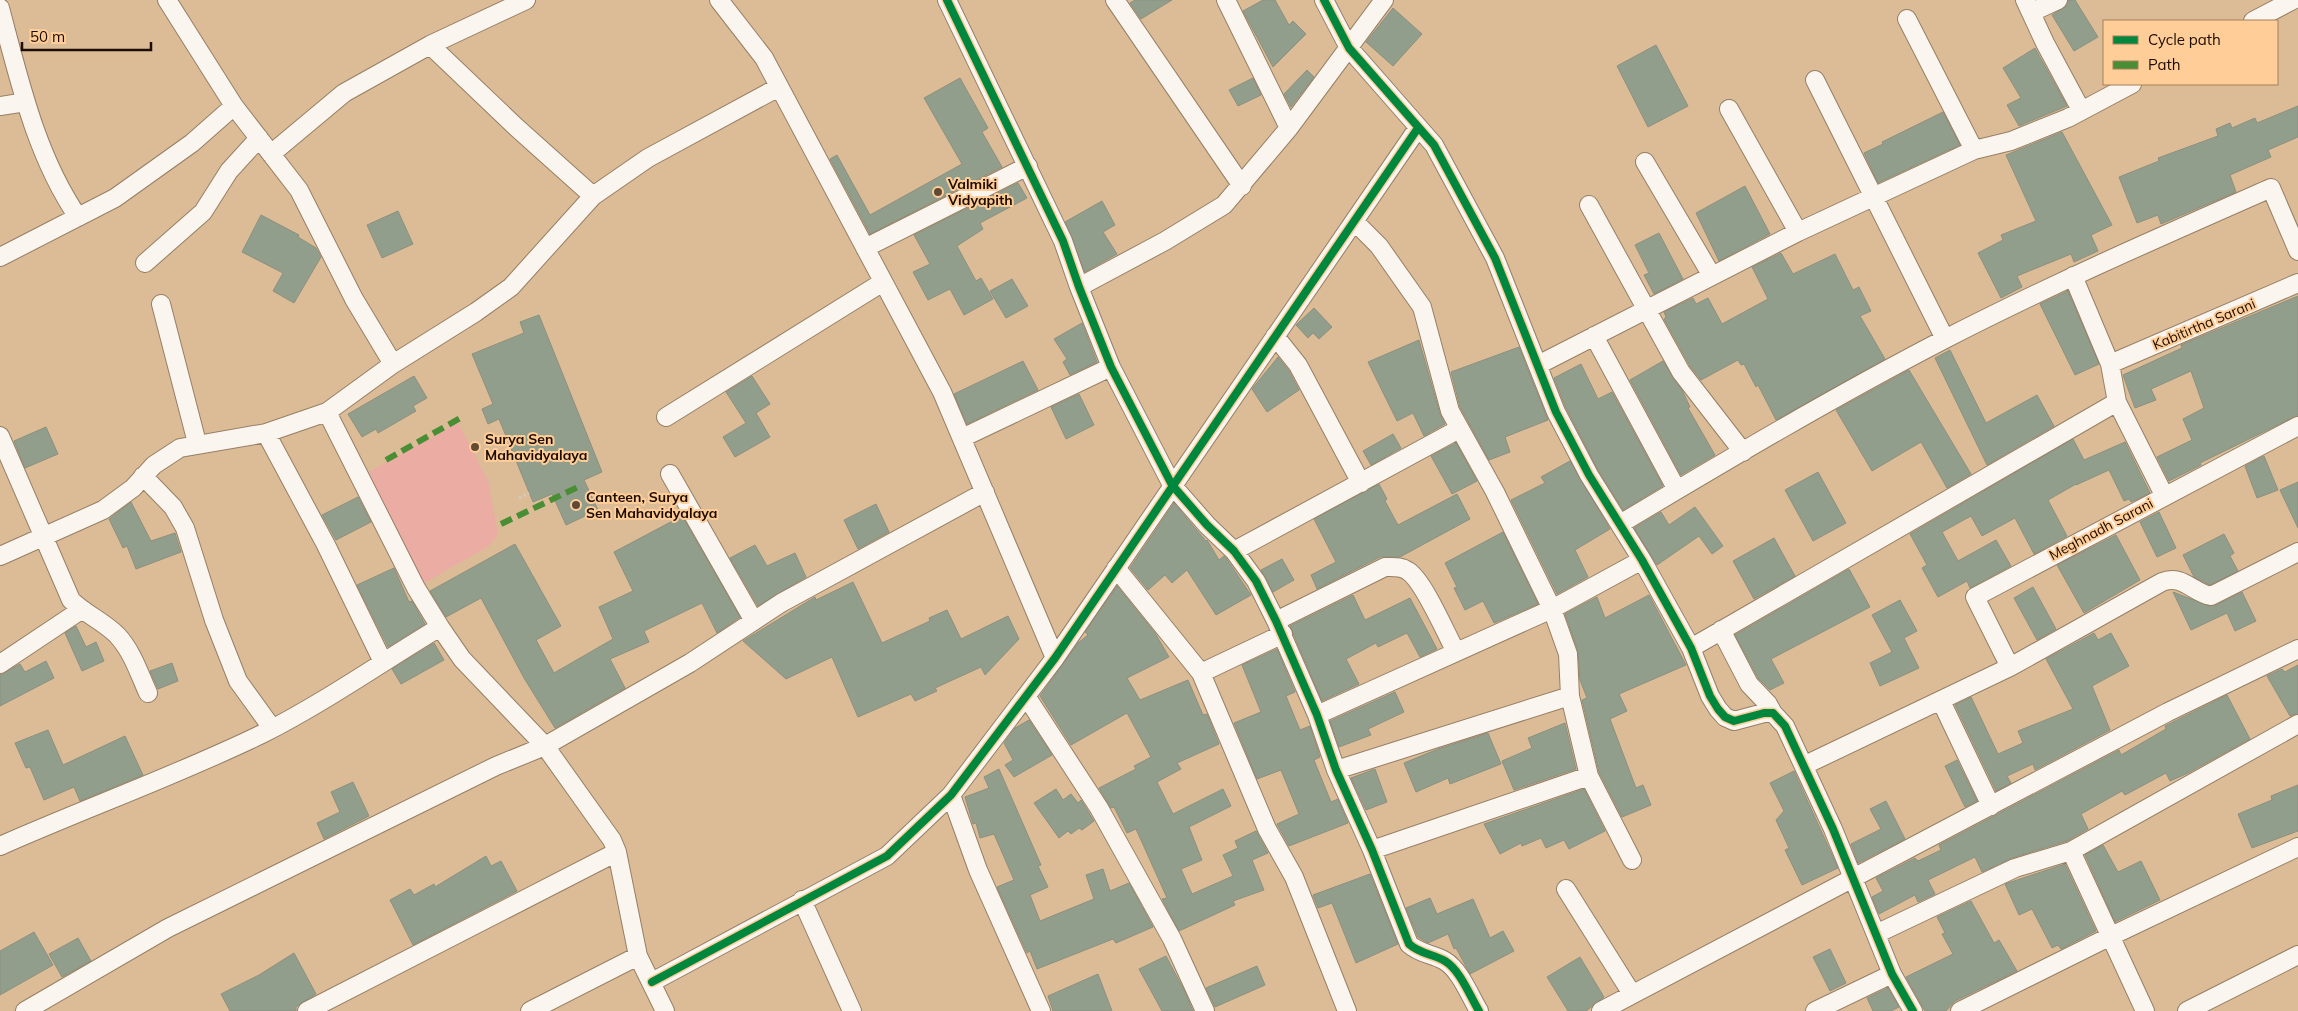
<svg xmlns="http://www.w3.org/2000/svg" width="2298" height="1011" viewBox="0 0 2298 1011" font-family="Mulish,sans-serif">
<style>
.green{fill:#ebaca3}
.building{fill:#929e8c;stroke:#8c907e}
.lines{fill:none;stroke-linecap:round;stroke-linejoin:round}
.minor-casing{stroke:#967f64;stroke-width:20}
.path{stroke:#d6cbc0;stroke-width:3;stroke-dasharray:2.5 2.5;stroke-linecap:butt}
.minor{stroke:#faf5ef;stroke-width:18}
.quiet{stroke:#498e35;stroke-width:6;stroke-dasharray:12 6;stroke-linecap:butt}
.cycleway-casing{stroke:#fecd98;stroke-width:11}
.cycleway{stroke:#00873e;stroke-width:8}
.poi-dot{fill:#604a35;stroke:#fecd98;stroke-width:2}
.labels{text-anchor:middle;dominant-baseline:central;stroke-width:4;stroke-linejoin:round;paint-order:stroke}
.poi-label{font-size:14px;font-weight:bold;fill:#1d0c00;stroke:#fecd98;text-anchor:start}
.street-label{font-size:14px;fill:#1d0c00;stroke:#fecd98}
</style>
<rect width="100%" height="100%" fill="#dcbc97"/>
<path class="green" d="M458,423l30,58 10,54 -9,11 -68,39 -54,-112z"/>
<path class="building" d="M1135,0h37l-31,19 -11,-16z
M1263,0h12l14,25 4,-4 13,13 -33,33 -30,-56z
M2069,0h6l23,37 -24,14 -22,-36 14,-9z
M1393,8l29,26 -29,32 -27,-24z
M1656,45l32,61 -40,21 -31,-61z
M2035,48l32,58 -48,20 -12,-21 14,-7 -18,-30z
M1307,70l7,7 -23,30 -7,-13z
M960,78l28,50 -6,4 20,35 -132,67 -40,-75 7,-4 33,60 92,-51 -38,-66z
M1253,78l8,17 -23,11 -9,-16z
M2298,106v31l-30,13 3,7 -41,18 6,17 -75,32 -3,-9 -21,8 -18,-46 40,-16 -1,-3 60,-22 -2,-7 14,-6 2,5 23,-10 2,5z
M1943,112l17,33 -82,38 -14,-30 19,-9 -1,-2z
M2062,132l50,93 -21,10 7,16 -24,11 -3,-8 -54,22 5,11 -21,11 -23,-45 25,-13 -2,-5 35,-14 -30,-66z
M1018,183l9,15 -47,25 3,6 -26,17 19,35 5,-3 12,21 -29,16 -14,-26 -22,11 -15,-28 17,-8 -16,-29z
M1745,186l25,48 -51,27 -23,-48z
M1102,201l13,24 -12,7 14,22 -32,18 -20,-50z
M398,211l15,33 -31,14 -15,-33z
M261,215l38,20 -1,2 18,11 5,9 -27,46 -21,-12 10,-18 -41,-21z
M1659,233l24,46 -29,15 -10,-19 5,-2 -14,-28z
M1781,253l12,21 42,-20 18,36 6,-3 12,24 -11,5 25,43 -109,61 -18,-35 -2,2 -12,-23 -3,1 -3,-5 -37,20 -11,-14 -26,-47 2,-2 -2,-5 29,-14 3,6 12,-6 14,26 46,-25 -16,-32z
M1012,279l16,27 -22,12 -16,-27z
M2068,291l31,73 -24,11 -35,-71z
M2298,296v119l-98,48 1,2 -32,16 -12,-24 35,-17 -9,-21 21,-11 -13,-37 -40,18 5,11 -21,8 -12,-33 59,-27 -1,-3z
M1314,308l18,19 -13,12 -6,-6 -5,5 -12,-13z
M539,315l63,157 -18,8 14,30 -32,15 -14,-31 -19,8 -34,-83 -11,5 -6,-15 11,-5 -21,-50 52,-21 -4,-11z
M1082,323l15,39 -27,13 -7,-13 4,-3 -13,-20z
M1419,340l21,74 5,10 -21,12 -11,-23 -16,8 -29,-59z
M1519,347l29,73 -43,17 5,15 -21,8 -29,-53 -9,-35z
M1950,350l36,73 51,-28 17,31 -67,39 -52,-107z
M1278,357l11,14 10,19 -32,22 -15,-23z
M1023,361l15,29 -71,34 -13,-30z
M1663,361l19,29 8,17 -2,1 27,47 -34,20 -51,-95z
M1581,364l17,35 14,-7 51,94 -40,24 -25,-40 -32,-62 -12,-30z
M1909,370l62,104 -24,14 -26,-46 -49,29 -36,-61z
M414,376l13,22 -14,8 3,5 -38,22 -2,-4 -14,8 -14,-23z
M752,376l18,28 -14,9 14,24 -35,20 -12,-20 23,-14 -20,-31z
M1079,394l15,31 -28,14 -15,-32z
M46,427l12,27 -33,14 -11,-27z
M1393,434l8,14 -30,17 -8,-14z
M2073,439l11,21 41,-18 25,51 -19,9 -2,-3 -5,2 -15,-31 -33,15v-1l-28,16 19,36 -33,18 -19,-36 -33,18 -11,-20 -29,16 16,29 38,-21 15,26 -41,22 -3,-7 -29,16 -16,-29 5,-3 -17,-31z
M1456,443l21,38 -25,13 -21,-38z
M2264,456l14,34 -21,8 -12,-32z
M1570,461l40,68 -35,21 13,27 -31,17 -46,-94 34,-17 -4,-6z
M1818,472l28,51 -33,18 -28,-51z
M2298,482v46l-18,-38z
M1379,484l8,15 -2,2 13,24 59,-31 13,25 -70,38h-20l-63,32 -6,-14 25,-13 -22,-43z
M358,497l13,25 -35,18 -14,-25z
M131,502l20,39 24,-8 6,19 -45,17 -9,-23 -4,2 -14,-29z
M1174,503l32,38 1,-1 12,20 5,-4 2,2 25,37 -35,20 -29,-45 -15,13 -7,-8 -17,15 -18,-22z
M876,504l13,28 -31,17 -14,-29z
M1695,507l28,39 -11,8 -13,-18 -42,29 -23,-37 27,-16 8,13z
M2159,512l17,36 -19,9 -17,-35z
M682,516l58,101 -23,16 -15,-30 -58,28 5,11 -39,17 15,29 -70,40 -31,-50 -43,-80 -35,19 -16,-26 85,-47 46,82 -25,14 18,33 59,-34 -14,-32 34,-16 -19,-39z
M1503,532l35,72 -44,19 -11,-22 -18,9 -11,-22 3,-1 -12,-24z
M2224,534l10,19 -4,3 8,15 -28,14 -16,-8 -11,-22z
M2116,535l24,45 -56,33 -27,-48z
M1774,538l21,38 -41,23 -21,-38z
M755,545l12,21 28,-13 11,24 -48,29 -28,-48z
M1282,559l12,21 -21,12 -12,-22z
M394,568l15,34 3,-1 13,23 -37,23 -31,-62z
M1849,569l21,38 -99,52 13,24 -14,7 -12,-12 -23,-43z
M853,582l29,61 48,-22 -1,-3 18,-8 14,29 47,-23 11,23 -34,36 -4,-8 -46,21 2,3 -22,10 -4,-7 -53,23 -26,-60 -46,22 -43,-38 72,-44 1,3z
M1117,586l38,47 14,24 -42,21 13,22 48,-20 15,35 4,-1 12,30 -42,19 4,6 -24,13 16,32 50,-25 8,17 -42,21 13,33 -21,9 11,25 41,-18 -10,-21 15,-7 -3,-7 21,-10 12,22 -16,7 12,30 -31,11 2,4 -56,26 -17,-32 5,-1 -31,-69 -9,4 -13,-26 -3,1 -12,-20 37,-19 -2,-3 17,-9 -24,-44 -56,32 -31,-49 38,-53 10,-8 -3,-3z
M2033,587l23,42 -19,11 -23,-42z
M2173,592l36,14 7,-1 26,-13 14,29 -21,10 -8,-18 -36,17z
M1353,595l12,25 45,-22 27,51 -17,8 -13,-24 -29,14 -2,-4 -30,16 13,25 -37,17 -32,-75z
M1649,595l37,70 -67,29 8,17 -17,8 26,69 7,-3 8,20 -29,12 -23,-45 -17,-72 5,-2 -7,-18 -2,-29 -13,-37 32,-17 8,21z
M1900,600l17,31 -13,7 15,30 -39,18 -10,-23 22,-11 -20,-37z
M76,626l10,21 10,-5 8,19 -22,10 -17,-38z
M2094,633l4,7 13,-7 18,33 -37,20 18,44 -75,40 -2,-6 -26,12 4,7 -15,8 -41,-86 16,-8 27,57 25,-11 -5,-12 55,-22 -27,-50z
M434,643l10,17 -43,24 -9,-15z
M1277,649l18,43 -9,4 14,34 10,-4 10,31 -6,3 17,42 7,-3 10,24 -59,23 -12,-22 22,-10 -18,-44 -24,9 -23,-56 27,-11 -19,-47z
M46,661l8,17 -54,28v-31l20,-11 5,8z
M172,663l6,18 -20,8 -8,-18z
M2298,665v48l-8,3 -23,-40 15,-7 3,3z
M1395,692l9,20 -36,17 3,6 -32,12 -9,-26z
M2227,695l23,44 -62,34 -18,8 -4,-8 -41,22 -3,-4 -41,23 7,15 -21,12 -55,17 -30,14 -7,-15 -47,23 7,14 -17,8 -3,-7 -36,19 -7,-17 11,-6 -7,-13 39,-20 3,3 23,-11 -2,-5 180,-95 2,5 45,-26 -1,-3z
M1029,720l23,35 -38,22 -9,-12 8,-5 -9,-17 11,-15z
M1565,723l11,46 -62,21 -12,-29 30,-13 -4,-10z
M48,730l15,35 62,-29 18,39 -63,26 -6,-14 -30,13 -14,-33 -4,1 -11,-25z
M1488,733l13,31 -51,20 -2,-6 -32,14 -12,-29 34,-14z
M1957,760l20,41 -12,6 -20,-41z
M999,769l42,96 -3,1 10,21 -18,8 10,26 54,-22 -8,-24 17,-6 7,22 19,-8 24,44 -37,16 -3,-4 -76,30 -7,-18 -3,2 -30,-66 17,-7 -20,-46 -14,4 -4,-15 -3,1 -8,-27 24,-9 -5,-11z
M1375,769l12,33 -21,8 -15,-32z
M1794,771l44,97 -36,17 -17,-35 4,-2 -13,-28 8,-9 -14,-28z
M353,782l16,34 -45,23 -7,-16 23,-11 -9,-20z
M2298,785v46l-46,17 -14,-34 34,-14 -1,-4z
M1056,789l7,11 8,-6 7,9 3,-3 13,21 -12,9 -3,-2 -8,6 -3,-3 -9,7 -25,-35z
M1584,789l21,42 -36,18 -5,-9 -18,8 -5,-10 -19,8 -1,-3 -21,11 -16,-30z
M1886,801l19,38 -47,24 -7,-19 30,-15 -11,-20z
M2103,845l15,27 23,-11 19,39 -45,22 -30,-67z
M486,856l5,10 10,-5 16,30 -104,54 -23,-45 20,-11 4,6 20,-11 1,3z
M2065,864l31,67 -35,18 -3,-4 -6,3 -20,-39 -13,6 -14,-31z
M1370,874l28,70 -42,19 -24,-60 -14,5 -5,-13z
M1430,898l7,16 36,-15 17,39 13,-7 11,20 -44,23 -14,-26 -2,1 -6,-15 -20,9 -10,-6 -12,-29z
M1971,901l23,42 5,-3 18,31 -62,30 -9,10h-21l-19,-34 47,-23 -11,-20 3,-1 -8,-16z
M34,932l19,33 -53,30v-44z
M78,938l13,23 -29,16 -13,-23z
M1830,949l16,34 -16,8 -17,-34z
M294,953l22,41 -20,13v4h-66l-9,-17 38,-19z
M1166,956l18,34 9,21h-31l-23,-42z
M1580,957l24,40 -18,14h-18l-21,-34z
M1257,966l8,19 -50,22 -9,-19z
M1098,974l14,37h-59l-5,-15z
M1888,988l11,19 -8,4h-18l-6,-13z"/>
<g class="lines">
<g class="minor-casing">
<path id="minor" d="M167,0l67,106 65,84 55,109 39,65
M719,0l45,58 178,334 113,266
M947,0l116,241 16,46 32,80 61,118 35,40 27,26 22,30 20,40 41,94 19,55 36,80 37,94c11,10 24,10 36,17 15,9 25,35 34,50
M1115,0l127,186
M1226,0l63,128
M1324,0l25,48 85,97 61,113 61,154 33,63 53,85 49,88 19,48 8,13 7,8 9,4 30,-8h9l12,13 48,103 59,145 21,37
M2025,0l20,43 36,67
M0,8c19,71 36,148 78,209
M2032,12l26,-12
M1907,19l67,131
M2253,21l40,-21
M430,45l86,82 77,69
M1815,80l130,259
M0,106l26,-4
M1729,109l69,123
M271,154l73,-61 86,-48 96,-45
M1645,162l67,114
M1589,205l92,167 62,80
M1355,222l24,24 43,61 28,104 45,81 57,117 16,45 2,42 19,80
M865,248l163,-82
M0,257l115,-59 77,-55 42,-37
M145,263l58,-51 26,-41 30,-33
M2073,276l37,88 7,38 47,93
M1079,287l86,-46 59,-36 65,-77 95,-128
M161,304l36,139
M1275,336l23,29 63,118
M1594,336l83,154
M2110,364l188,-81
M1538,365l260,-133 176,-82 37,-9 57,-23 64,-34
M327,412l89,176 24,39 22,32 83,87 67,94 5,12 21,104 27,55
M666,417l217,-135
M266,433l60,112 57,117
M0,436l71,164c14,14 32,21 46,35 15,16 22,38 31,58
M962,438l149,-71
M670,474l84,147
M143,476l30,31 12,21 29,92 24,61 34,47
M1620,524c107,-64 215,-128 325,-185 107,-55 217,-103 326,-151l27,63
M1234,551l225,-122
M0,556l103,-46 30,-22 21,-23 26,-17 86,-15 61,-21 66,-48 83,-52 35,-25 82,-91 55,-38 131,-71
M1116,568l85,105 66,156 27,48 53,134
M1276,621l109,-54c9,0 16,-1 23,4 16,10 38,63 48,81
M1721,630l28,54 19,20 5,9
M1691,648l426,-246
M0,664l81,-54
M2010,667l-35,-70 323,-171
M1201,673l82,-39
M1026,696l73,112 73,131 33,72
M1941,701l50,105
M1317,715l235,-106 90,-49
M1805,765l205,-98 152,-85c20,-8 30,10 49,14l87,-44
M1336,770l234,-74
M951,795l27,75 63,141
M0,846c88,-39 178,-71 264,-113 61,-31 118,-71 176,-106
M1372,850l217,-74 43,84
M2071,851l227,-127
M1566,889l66,105
M802,900l50,111
M1876,934l139,-66 56,-17 74,160
M652,982l235,-126 64,-61 104,-137 363,-530
M25,1011l143,-83 328,-162 49,-20 145,-83 91,-60 204,-111
M307,1011l310,-159
M530,1011l108,-55
M1601,1011l567,-299 130,-63
M1815,1011l77,-37
M1960,1011l149,-74 189,-90
M2187,1011l111,-56"/>
</g>
<path class="path" d="M519,498l10,-5"/>
<use href="#minor" class="minor"/>
<path class="quiet" d="M386,460l78,-44
M501,524l77,-37"/>
<g class="cycleway-casing">
<path id="cycleway" d="M947,0l116,241 16,46 32,80 61,118 35,40 27,26 22,30 20,40 41,94 19,55 36,80 37,94c11,10 24,10 36,17 15,9 25,35 34,50
M1324,0l25,48 85,97 61,113 61,154 33,63 53,85 49,88 19,48 8,13 7,8 9,4 30,-8h9l12,13 48,103 59,145 21,37
M652,982l235,-126 64,-61 104,-137 363,-530"/>
</g>
<use href="#cycleway" class="cycleway"/>
</g>
<g class="poi-dot">
<circle cx="938" cy="192" r="5"/>
<circle cx="475" cy="447" r="5"/>
<circle cx="576" cy="505" r="5"/>
</g>
<g class="labels">
<g class="poi-label">
<text x="948" y="184">Valmiki<tspan x="948" dy="16">Vidyapith</tspan></text>
<text x="485" y="439">Surya Sen<tspan x="485" dy="16">Mahavidyalaya</tspan></text>
<text x="586" y="497">Canteen, Surya<tspan x="586" dy="16">Sen Mahavidyalaya</tspan></text>
</g>
<g class="street-label">
<text transform="translate(2204 324) rotate(-23)">Kabitirtha Sarani</text>
<text transform="translate(2101 529) rotate(-28)">Meghnadh Sarani</text>
</g>
</g>
<rect x="2103" y="20" width="175" height="65" fill="#fecd98" stroke="#a4805b"/>
<rect x="2113" y="36" width="25" height="8" fill="#00873e" stroke="#a4805b"/>
<text x="2148" y="45" font-size="15" fill="#1d0c00">Cycle path</text>
<rect x="2113" y="61" width="25" height="8" fill="#498e35" stroke="#a4805b"/>
<text x="2148" y="70" font-size="15" fill="#1d0c00">Path</text>
<path d="M22 42v8h129v-8" fill="none" stroke="#1d0c00" stroke-width="2.5"/>
<text x="30" y="42" font-size="15" fill="#1d0c00" stroke="#fecd98" stroke-width="4" paint-order="stroke">50 m</text>
</svg>
